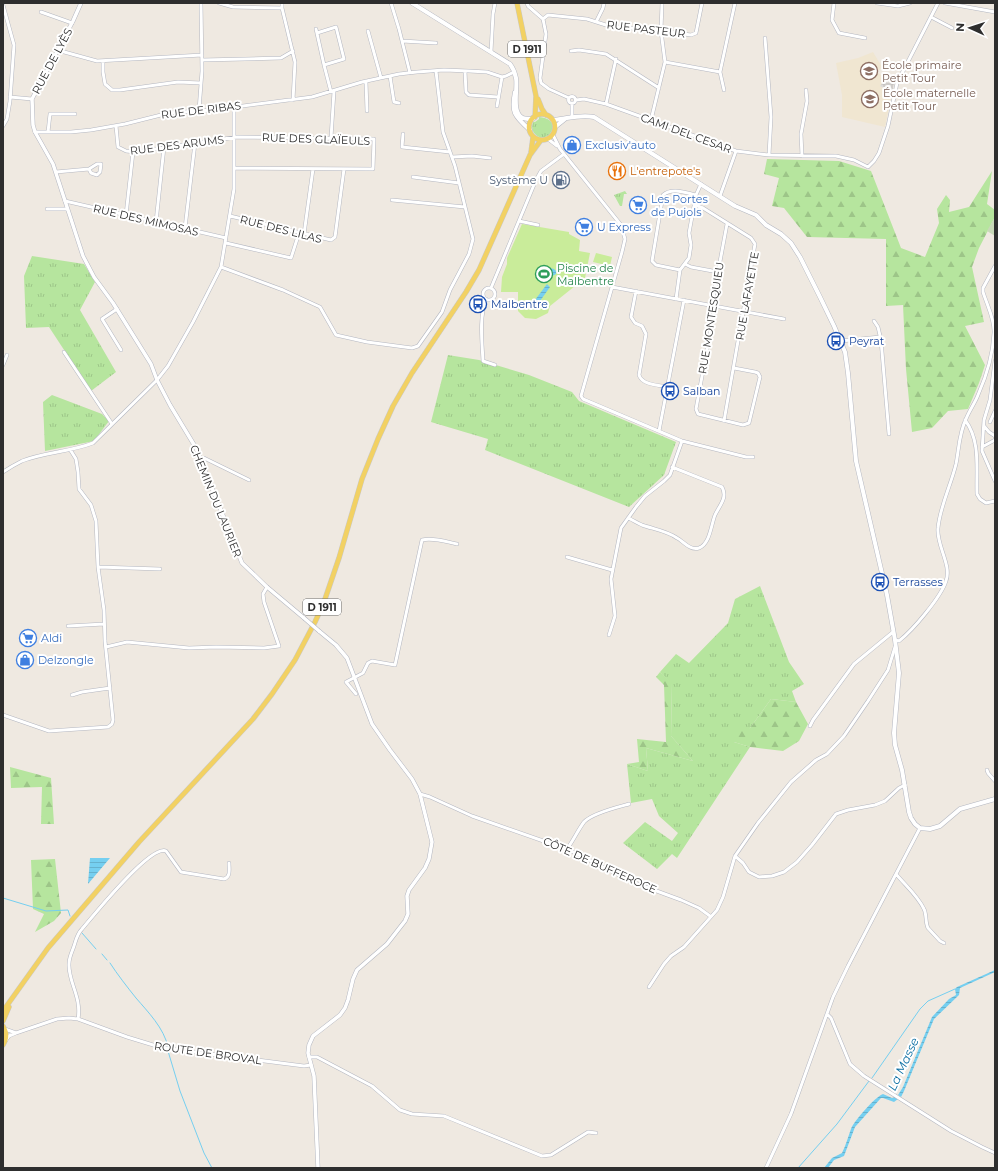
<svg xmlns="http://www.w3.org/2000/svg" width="998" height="1171" viewBox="0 0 998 1171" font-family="Montserrat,sans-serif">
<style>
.education{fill:#f0e6d1}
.grass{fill:url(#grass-tufts)}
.forest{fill:url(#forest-firs)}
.cemetery{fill:url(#cemetery-stones)}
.pitch{fill:#c9ec9a}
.plaza{fill:url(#plaza-grid)}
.water{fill:url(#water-rules)}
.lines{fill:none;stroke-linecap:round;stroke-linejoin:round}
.stream{stroke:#75cff0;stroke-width:1}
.minor-casing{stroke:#b4b7c1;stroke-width:4}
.tertiary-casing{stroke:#b4b7c1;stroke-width:4.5}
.secondary-casing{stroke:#b4b7c1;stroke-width:5}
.primary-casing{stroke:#c9c9c9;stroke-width:5.5}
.minor{stroke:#fff;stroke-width:3}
.tertiary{stroke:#fff;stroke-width:3.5}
.secondary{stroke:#fff;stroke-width:4}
.primary{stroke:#f2d163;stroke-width:4.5}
.tertiary-bridge-casing{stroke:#b4b7c1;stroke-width:4.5;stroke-linecap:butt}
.tertiary-bridge{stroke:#fff;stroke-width:3.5}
.labels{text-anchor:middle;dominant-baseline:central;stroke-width:4;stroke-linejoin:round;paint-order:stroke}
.shield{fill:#fff;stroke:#6d6d6d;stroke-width:1}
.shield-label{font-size:10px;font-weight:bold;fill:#2e2e2e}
.street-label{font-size:11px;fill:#2e2e2e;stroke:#fff}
.education-label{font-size:11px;fill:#785e54;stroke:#fff;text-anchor:start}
.shop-label{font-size:11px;fill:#366cbe;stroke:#fff;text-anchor:start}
.food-label{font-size:11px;fill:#c56008;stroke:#fff;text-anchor:start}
.service-label{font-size:11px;fill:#4e5e75;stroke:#fff;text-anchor:end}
.leisure-label{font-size:11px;fill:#27864d;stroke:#fff;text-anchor:start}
.transit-label{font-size:11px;fill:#164399;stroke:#fff;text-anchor:start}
.water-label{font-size:12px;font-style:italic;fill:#0d6fa3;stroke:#fff}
</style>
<defs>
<pattern id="grass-tufts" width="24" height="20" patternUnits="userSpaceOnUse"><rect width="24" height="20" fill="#b6e59e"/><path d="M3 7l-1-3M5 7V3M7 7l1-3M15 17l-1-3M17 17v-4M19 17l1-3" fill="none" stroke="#9dc588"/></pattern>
<pattern id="forest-firs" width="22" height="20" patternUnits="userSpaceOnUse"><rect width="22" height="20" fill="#b6e59e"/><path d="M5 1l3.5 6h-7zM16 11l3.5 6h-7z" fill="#9dc588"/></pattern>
<pattern id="cemetery-stones" width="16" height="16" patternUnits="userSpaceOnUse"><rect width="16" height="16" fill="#c8d9b8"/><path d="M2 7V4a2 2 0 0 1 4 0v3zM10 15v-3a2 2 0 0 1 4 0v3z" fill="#acbb9e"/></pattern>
<pattern id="plaza-grid" width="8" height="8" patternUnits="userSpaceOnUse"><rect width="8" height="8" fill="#dfdcd8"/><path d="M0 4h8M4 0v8" fill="none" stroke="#c0bdba"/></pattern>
<pattern id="water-rules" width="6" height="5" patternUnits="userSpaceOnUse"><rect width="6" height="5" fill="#75cff0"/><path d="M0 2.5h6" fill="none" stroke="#66b2ce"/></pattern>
</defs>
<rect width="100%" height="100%" fill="#efe9e1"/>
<path class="education" d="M873,52l9,15 -5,5 9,7 -6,7 12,7 -7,34 -43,-10v-22l-6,-32 22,-5z"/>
<path class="grass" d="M539,117c27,2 8,30 -4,17 -4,-4 -3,-8 -2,-12h2l4,-3z
M625,191l2,3h-3l-2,12h-2l-6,-11z
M32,256l52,8 11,18 -15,28 36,62 -25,19 -42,-64 -23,1 -2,-52z
M448,355l31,5 50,15 43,17 7,9 97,41 -12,33 -35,32 -144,-57 3,-11 -57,-17z
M52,395l50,19 7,7 -15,20 -49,10 -2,-49z
M760,586l29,76 15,22 -12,7 4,11 -25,-3 -21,29 -16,14 16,5 -73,111 -5,-4 -15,15 -34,-26 22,-21 27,19 6,-8 -19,-17 -7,-17 -21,4 -4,-39 21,7 -2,-23 47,13 -22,-25 1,-52 -12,-12 16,-18 13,9 39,-40 7,-24z"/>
<path class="forest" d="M767,159l72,2 32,10 30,77 24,9 14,-34 -2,-14 9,-14 4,5 -1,12 20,-5 23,-36 -5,33 8,6v7l-16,31 -7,19 12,55 -19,4 20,39 -6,18 -11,26 -20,2 -16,17 -20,4 -6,-63 -3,-64 -17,1v-67l-79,-2 -23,-29 -12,-2 7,-28 -15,-4z
M660,672l12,11 -1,53 22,25 -47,-13 2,23 -21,-7 12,-2 -2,-23 29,3 -2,-57 -8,-8z
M771,699l25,3 12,22 -9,17 -16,10 -33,-4 -16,-5 -4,-10 20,-4z
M10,767l41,11 3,46h-13l1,-37 -31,1z
M55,859l6,54 -7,8 -19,11 9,-18 -11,-5 -2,-49z"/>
<path class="cemetery" d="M995,217v19l-8,-5z"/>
<path class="pitch" d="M522,224l47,8v2l11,6 -1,11 11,2 -5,25 -35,28 -2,7 -12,6 -11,-1 -7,-7v-19h-17l1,-15 5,-13v-6z
M596,253l16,4 -2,9 -17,-4z"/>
<path class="plaza" d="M886,79l8,5 -2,9 -12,-7z"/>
<path class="water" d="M546,267l8,2 2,2v3c-6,4 -14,6 -18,0v-3z
M547,284l3,3 -15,21 -3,-4z
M90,858h20l-22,26z
M995,970v2l-35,16 -1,7 -25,24 -30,72 -3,6 -3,-2 5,-8 29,-70 17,-18 7,-4 -1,-6 2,-2z
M883,1094l9,4 3,-1 3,2 -4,3 -11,-4h-2l-26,29 -11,29 -10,4 -6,8h-4l8,-10 10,-5c4,-8 6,-16 9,-24 3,-8 24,-32 32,-35z"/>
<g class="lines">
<path class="stream" d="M3,898l43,13 22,-1 2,6
M82,933l14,16
M102,954l5,6
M110,963c7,11 18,25 26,35 12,14 28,30 32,49
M168,1051l12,40 24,62 8,15
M872,1078l48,-69 8,-8 27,-12
M798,1168l39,-44 32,-43"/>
<g class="minor-casing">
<path id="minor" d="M219,3l14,4 49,1
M282,3v5l13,54 -2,38
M391,3l8,26 11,44
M527,3l1,3 15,13
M834,3l-2,17 7,13 26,5
M877,3l21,3 12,-3
M945,3l50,9
M3,5l11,40 -4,56 -3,18 -4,7
M41,12l31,11
M931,17l21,11
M543,19l5,-4 39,4 22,7 52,5 30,4 5,-2 6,-30
M543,19l3,15 -6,44 1,5 8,6 20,9
M596,22l7,-14 1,-5
M316,29l8,36 20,-6 -8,-32 -19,6
M368,31l13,47
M765,38l6,79 -2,38
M402,41l34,2
M57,50l40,11 105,-6
M571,51l8,-1 27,4 53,34
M491,52l2,-38 2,-11
M202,60l79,-2 12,-7
M103,61v11l2,12 7,6h8l58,-8 23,1
M665,62l55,10 15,-69
M324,65l7,27
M465,71l1,21 3,3 29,2
M720,72l4,18
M390,76l4,26 5,1
M366,82l1,29
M568.5 100a3.5 3.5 0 1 1 7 0a3.5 3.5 0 1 1-7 0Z
M10,97l22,2
M576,100l8,-1 22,5 130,47 33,4 67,1 18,4 14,7 6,-6 5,-8 9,-27 9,-43 41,-80
M572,103v14
M606,104l10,-45
M497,106l5,-29
M199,110l3,-39 -1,-68
M651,120l14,-58 -4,-31 1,-28
M116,126l2,21 8,4 9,1 102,-15 137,2 -1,30 -139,-1
M35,132h36l20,-2 34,-6 44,-11 43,-3 100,-13 50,-15 37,-8 18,-2 27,-2 25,1 18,1 15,5 4,-1 8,-4
M48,132l2,-18h25
M403,134l-1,13 48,5
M553,135l7,14 61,76 4,14 -3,13 -41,144 2,3 99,42 64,16h7
M331,138l3,-47
M548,139l9,7
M802,156l-1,-22 6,-33 -1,-11
M452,157l20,-1 18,2
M56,172l33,-3 8,-5h4l-1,8 -3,3 -6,-2 -2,-4
M413,177l46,6
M720,196l16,-45
M392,200l73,7
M65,201l161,37
M695,205l8,3 48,30 4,6 -31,177
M47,209h20
M126,215l7,-63
M230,216l101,24 4,-3 9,-68
M519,221l19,4
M156,222l8,-75
M727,224l-14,75 1,12 -18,98 2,5 45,11 6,-2 11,-46 -2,-4 -3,-1 -21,-4
M185,228l10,-85
M304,234l9,-65
M226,243l65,15 8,-25
M685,264l6,3 27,5
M221,267l62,23 37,17 16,28 31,7 45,6 6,-2 24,-34 8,-22 19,-36 4,-15 -18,-73 -12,-34 -7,-61
M680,270l-24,-5 -4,-4 11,-66c9,-8 23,-2 33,0
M612,287l172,32
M483 294a6 6 0 1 1 12 0a6 6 0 1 1-12 0Z
M491,288l45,-108 5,-9 23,-17
M636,291l-5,26 4,6 7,3 4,8 -7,41c3,10 19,10 29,12
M486,299c-7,19 -4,42 -3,62l12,4
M676,299l4,-29 9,-12 2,-13 -2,-12 7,-38 5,-11
M117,309l-15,10 19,31
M874,321l4,6 3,13 8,94
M841,341l39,-4
M64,352l48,72
M995,361l-5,39 -6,20 -2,31 13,30
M3,365l4,-10
M965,420c16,21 11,49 12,74l3,5 6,4 9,-2
M990,422l5,-11
M984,426l5,6 6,4
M659,431l25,-131
M982,447l13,-7
M200,458h4l45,22
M3,472c6,-4 13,-8 19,-11 23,-9 48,-9 71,-18l64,-63 11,-14 25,-44 28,-55 13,-78v-82
M628,518c5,2 9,5 14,7 11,4 25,6 35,13 6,3 13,13 22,10 11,-4 12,-23 16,-33 4,-9 13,-17 7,-28l-50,-20
M567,557l45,13
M98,567l62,2
M68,626l36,-2
M609,635l6,-19 -4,-37 10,-51 15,-21 9,-11 19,-15 6,-6 12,-34
M895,640l4,1c14,-11 42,-44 47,-60 6,-16 -10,-36 -8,-53 2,-22 13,-43 18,-64 3,-15 3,-31 10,-45 3,-8 9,-16 12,-24 8,-18 15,-42 16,-62 1,-13 -7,-28 -11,-41v-4l12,-22
M106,647l21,-5 62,6 27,-1 48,1 15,-2 -15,-44 -1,-8 4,-7
M356,694l-10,-12 17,-9 5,-10 4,-2 23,4 27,-125c11,-3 25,2 35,4
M72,695l10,-3 28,-4
M3,715l46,16 59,-4 4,-3 1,-4 -8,-79 -1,-31 -6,-43 -2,-46 -5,-16 -12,-16 -1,-17 -2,-13 -5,-8
M810,726l3,-6 41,-56 39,-32
M987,770l1,3 7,8
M420,794l10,3 42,19 97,34 66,33 46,17 18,8 11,8
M567,849c6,-8 11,-19 17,-27 8,-9 34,-15 45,-18
M735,856l8,7 6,9 10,5 13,-1 12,-4 13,-10 15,-17 24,-31 12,-4 27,-5 10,-4 14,-13 6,-3
M896,874c9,11 22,22 28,35 3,6 1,13 4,19l12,13 4,2
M649,987l15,-23 7,-8 13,-9 33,-37 6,-13 12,-41 23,-33 33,-41 25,-22 11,-6 17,-18 24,-35 20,-31 7,-23
M827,1014l4,4 19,46 14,12 87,55 31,16 13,6
M78,1019c4,-22 -10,-37 -9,-55 0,-7 3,-12 5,-18 2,-6 3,-12 8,-17 11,-13 69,-85 84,-78l15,21 43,7c7,-2 5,-10 5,-16
M5,1029l11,4
M6,1040l3,-4 7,-3 41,-14 12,-1 9,1 49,18 36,11 141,18 7,-1
M309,1057h8l55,29 28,24 12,4 32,2 98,40 9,-1 37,-23 8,1
M766,1168l25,-54 42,-117 15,-31 72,-138"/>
</g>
<g class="tertiary-casing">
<path id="tertiary" d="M81,3l-8,18 -41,78 1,26 2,7 18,32 30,92 11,21 19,26 38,61 6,16 13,25 26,43 46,115 25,24 37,31
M318,1168l-4,-92 -6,-23 1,-8 4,-9 27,-21 5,-7 3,-8 5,-21 4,-9 30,-26 18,-23 3,-7 -1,-18 2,-6 16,-22 4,-9 3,-17 -12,-48 -8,-15 -22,-29 -18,-26 -25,-66 -11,-13 -17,-14"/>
</g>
<g class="secondary-casing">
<path id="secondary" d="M412,3l98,61c3,4 5,9 6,14 2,11 -5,35 7,40 2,1 7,1 10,1
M515,92c-4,20 -1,24 15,38
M553,120c14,-1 26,-6 41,-3l141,89 21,9 10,10 15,9 10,9 9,14 20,40 14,29 11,26 3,21 8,88 31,134 8,45 4,33 -5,60 1,12 7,25 7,42 2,6 4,6 5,4 10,1 10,-3 20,-17 35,-10
M555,127l10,-8"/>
</g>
<g class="primary-casing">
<path id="primary" d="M517,3l19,93 -1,21
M538,99l4,10 4,6
M529 127a13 13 0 1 1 26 0a13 13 0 1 1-26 0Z
M531,152l2,-15
M3,1011l45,-63 91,-106 114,-123 19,-25 23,-34 20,-38 9,-20 15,-44 23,-79 16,-40 15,-33 19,-33 54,-81 13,-22 51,-115 11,-15
M3,1021l6,-14
M3,1026c4,7 4,12 0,19"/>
</g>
<use href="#minor" class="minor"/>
<use href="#tertiary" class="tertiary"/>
<use href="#secondary" class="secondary"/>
<use href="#primary" class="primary"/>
<g class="tertiary-bridge-casing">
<path id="tertiary-bridge" d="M304,618l15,13"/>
</g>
<use href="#tertiary-bridge" class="tertiary-bridge"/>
</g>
<defs>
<g id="school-ring" transform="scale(0.9)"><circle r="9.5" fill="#fff" stroke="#8d6e63" stroke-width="1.5"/><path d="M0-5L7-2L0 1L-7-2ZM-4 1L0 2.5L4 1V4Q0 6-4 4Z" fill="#8d6e63"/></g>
<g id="shop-ring" transform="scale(0.9)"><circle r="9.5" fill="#fff" stroke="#3f7fe0" stroke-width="1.5"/><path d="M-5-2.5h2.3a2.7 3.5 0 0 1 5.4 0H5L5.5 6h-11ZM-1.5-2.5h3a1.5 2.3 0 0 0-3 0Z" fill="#3f7fe0"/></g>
<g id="restaurant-ring" transform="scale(0.9)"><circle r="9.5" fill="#fff" stroke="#e8710a" stroke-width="1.5"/><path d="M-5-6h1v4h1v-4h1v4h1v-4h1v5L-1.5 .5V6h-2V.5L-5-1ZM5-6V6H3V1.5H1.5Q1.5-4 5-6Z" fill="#e8710a"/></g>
<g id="fuel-ring" transform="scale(0.9)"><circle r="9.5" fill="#fff" stroke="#5c6f8a" stroke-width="1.5"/><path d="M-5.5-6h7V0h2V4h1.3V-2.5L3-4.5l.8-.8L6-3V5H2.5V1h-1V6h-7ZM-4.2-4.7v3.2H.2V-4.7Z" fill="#5c6f8a"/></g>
<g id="supermarket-ring" transform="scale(0.9)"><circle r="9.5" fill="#fff" stroke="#3f7fe0" stroke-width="1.5"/><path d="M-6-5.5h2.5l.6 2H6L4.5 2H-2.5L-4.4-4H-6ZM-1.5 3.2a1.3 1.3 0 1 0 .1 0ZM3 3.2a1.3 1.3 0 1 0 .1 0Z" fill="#3f7fe0"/></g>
<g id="stadium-ring" transform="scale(0.9)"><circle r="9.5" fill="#fff" stroke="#2e9e5b" stroke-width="1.5"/><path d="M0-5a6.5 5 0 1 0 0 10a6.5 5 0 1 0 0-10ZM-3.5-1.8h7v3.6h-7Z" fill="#2e9e5b"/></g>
<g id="bus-ring" transform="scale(0.9)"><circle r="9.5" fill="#fff" stroke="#1a4fb4" stroke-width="1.5"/><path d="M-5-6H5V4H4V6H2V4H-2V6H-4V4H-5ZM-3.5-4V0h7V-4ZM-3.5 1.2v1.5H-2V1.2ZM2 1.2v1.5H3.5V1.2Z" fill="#1a4fb4"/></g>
</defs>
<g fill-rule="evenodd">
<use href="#school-ring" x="869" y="71"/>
<use href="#school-ring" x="870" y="99"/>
<use href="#shop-ring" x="572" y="145"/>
<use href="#restaurant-ring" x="617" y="171"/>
<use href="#fuel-ring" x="561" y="180"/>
<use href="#supermarket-ring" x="638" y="205"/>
<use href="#supermarket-ring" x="584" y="227"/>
<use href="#stadium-ring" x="544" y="274"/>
<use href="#bus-ring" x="478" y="304"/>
<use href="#bus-ring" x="836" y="341"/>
<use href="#bus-ring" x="670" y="391"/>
<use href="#bus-ring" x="880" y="582"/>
<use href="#supermarket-ring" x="28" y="638"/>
<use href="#shop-ring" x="25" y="660"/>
</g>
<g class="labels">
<g class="shield">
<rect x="508" y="41" width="38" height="16" rx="3"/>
<rect x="303" y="599" width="38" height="16" rx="3"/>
</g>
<g class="shield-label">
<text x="527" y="49">D 1911</text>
<text x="322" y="607">D 1911</text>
</g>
<g class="street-label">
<text transform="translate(646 29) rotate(7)">RUE PASTEUR</text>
<text transform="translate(52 61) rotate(-62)">RUE DE LYÈS</text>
<text transform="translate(201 110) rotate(-7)">RUE DE RIBAS</text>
<text transform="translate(686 133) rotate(20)">CAMI DEL CESAR</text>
<text transform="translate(316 139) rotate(2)">RUE DES GLAÏEULS</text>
<text transform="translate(177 145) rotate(-7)">RUE DES ARUMS</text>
<text transform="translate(146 220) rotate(13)">RUE DES MIMOSAS</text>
<text transform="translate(281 229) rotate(14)">RUE DES LILAS</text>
<text transform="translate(747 296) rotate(-80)">RUE LAFAYETTE</text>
<text transform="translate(711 318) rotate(-81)">RUE MONTESQUIEU</text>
<text transform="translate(216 501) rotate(68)">CHEMIN DU LAURIER</text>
<text transform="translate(600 865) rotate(24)">CÔTE DE BUFFEROCE</text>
<text transform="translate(208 1053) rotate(8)">ROUTE DE BROVAL</text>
</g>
<g class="education-label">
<text x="882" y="65">École primaire<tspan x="882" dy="13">Petit Tour</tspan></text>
<text x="883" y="93">École maternelle<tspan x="883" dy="13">Petit Tour</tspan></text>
</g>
<g class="shop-label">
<text x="585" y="145">Exclusiv'auto</text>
<text x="651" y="199">Les Portes<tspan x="651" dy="13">de Pujols</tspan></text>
<text x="597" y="227">U Express</text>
<text x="41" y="638">Aldi</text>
<text x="38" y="660">Delzongle</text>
</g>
<g class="food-label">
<text x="630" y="171">L'entrepote's</text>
</g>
<g class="service-label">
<text x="548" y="180">Système U</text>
</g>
<g class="leisure-label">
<text x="557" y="268">Piscine de<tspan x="557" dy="13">Malbentre</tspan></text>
</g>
<g class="transit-label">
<text x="491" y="304">Malbentre</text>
<text x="849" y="341">Peyrat</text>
<text x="683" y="391">Salban</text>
<text x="893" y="582">Terrasses</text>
</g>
<g class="water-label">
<text transform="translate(903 1064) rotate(-65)">La Masse</text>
</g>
</g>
<rect width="998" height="1171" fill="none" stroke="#2e2e2e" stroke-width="8"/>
<g transform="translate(970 28) rotate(273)" stroke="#ffffff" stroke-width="3" paint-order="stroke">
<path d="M0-3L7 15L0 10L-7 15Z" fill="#2e2e2e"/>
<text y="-6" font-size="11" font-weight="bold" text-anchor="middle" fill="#2e2e2e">N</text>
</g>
</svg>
